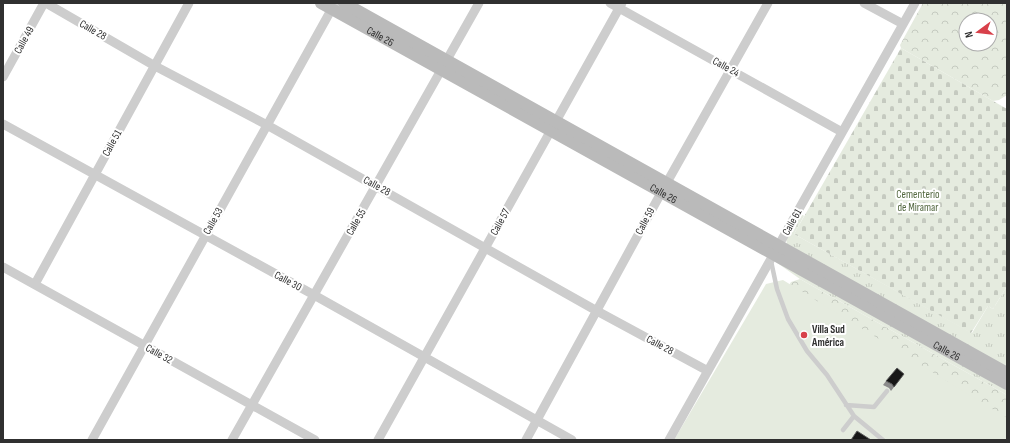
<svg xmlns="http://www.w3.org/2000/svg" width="1010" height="443" viewBox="0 0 1010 443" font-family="'Sofia Sans Condensed',sans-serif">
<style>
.grass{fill:url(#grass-tufts)}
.forest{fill:url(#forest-crowns);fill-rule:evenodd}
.cemetery{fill:url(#cemetery-stones)}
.garden{fill:#e5ebdf}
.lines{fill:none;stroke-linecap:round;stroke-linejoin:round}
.lane{stroke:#cdcdcd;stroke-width:4.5}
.street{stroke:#cdcdcd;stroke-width:9}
.secondary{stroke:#bababa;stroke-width:12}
.wall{fill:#8b8b8b}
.building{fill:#171717;stroke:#5d5d5d}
.poi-dot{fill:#d8404a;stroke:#fff;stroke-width:1.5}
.labels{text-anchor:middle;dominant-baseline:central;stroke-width:4;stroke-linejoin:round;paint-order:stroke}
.street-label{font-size:11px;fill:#303030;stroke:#fff}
.park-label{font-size:11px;fill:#536840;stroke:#fff}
.poi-label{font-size:11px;font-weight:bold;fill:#303030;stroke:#fff;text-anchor:start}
</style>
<defs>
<pattern id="grass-tufts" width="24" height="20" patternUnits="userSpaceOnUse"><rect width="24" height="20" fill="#e5ebdf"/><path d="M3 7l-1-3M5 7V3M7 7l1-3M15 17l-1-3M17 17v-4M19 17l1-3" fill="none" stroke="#c5cac0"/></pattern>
<pattern id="forest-crowns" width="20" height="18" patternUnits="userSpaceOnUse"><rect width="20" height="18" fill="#e5ebdf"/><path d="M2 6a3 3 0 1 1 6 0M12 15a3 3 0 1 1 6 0" fill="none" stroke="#c5cac0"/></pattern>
<pattern id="cemetery-stones" width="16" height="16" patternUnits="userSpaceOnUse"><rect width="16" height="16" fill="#e5ebdf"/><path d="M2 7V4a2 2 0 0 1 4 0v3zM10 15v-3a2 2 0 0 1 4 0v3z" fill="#c5cac0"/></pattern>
</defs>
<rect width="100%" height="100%" fill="#fff"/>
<path class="grass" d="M803,215l1,1 -10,18 178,99 16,-27 5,3 14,-23v82l-220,-124 -1,-5 12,-23z
M773,260l234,129v6l-207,-116z"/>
<path class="forest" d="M923,3h84v92l-8,5 -6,1 -92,-53 -1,-3zM966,20h24v24h-24z
M800,279l207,116v24l-221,-129 5,-8z"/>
<path class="cemetery" d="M901,48l106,61v177l-14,23 -5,-3 -17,27 -177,-99z"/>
<path class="garden" d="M783,280l224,138v22h-333l92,-156z"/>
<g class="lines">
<path class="lane" d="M771,261l6,28 11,30 19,32 20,24 27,41 -11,14
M846,405l28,2 13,-16
M854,416l29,24"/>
<path class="street" d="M46,3l109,63 112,59 330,186 111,60
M610,3l232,129
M864,3l39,21
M3,77l41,-74
M3,124l311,171 258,145
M3,267l312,173
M35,284l154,-281
M92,440l243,-437
M232,440l247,-437
M378,440l244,-437
M526,440l135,-247 107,-190
M669,440l246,-437"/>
<g class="secondary">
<path id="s1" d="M321,3l686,381"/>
<path d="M344,3l663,370"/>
</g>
</g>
<path class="wall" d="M901,378l-10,13 -2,-3 -6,-3 3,-4z"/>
<path class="building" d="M897,368l7,6 -10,13 -2,-3 -6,-3z
M857,431l14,9h-20z"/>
<circle class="poi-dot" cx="804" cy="335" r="4"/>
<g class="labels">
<g class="street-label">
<text transform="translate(93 30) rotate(30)">Calle 28</text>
<text stroke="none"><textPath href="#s1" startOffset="68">Calle 26</textPath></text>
<text transform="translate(24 40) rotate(-61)">Calle 49</text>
<text transform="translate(726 67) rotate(29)">Calle 24</text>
<text transform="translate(112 143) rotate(-61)">Calle 51</text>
<text transform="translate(377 186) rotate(29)">Calle 28</text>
<text stroke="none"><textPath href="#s1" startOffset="392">Calle 26</textPath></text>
<text transform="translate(213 221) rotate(-61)">Calle 53</text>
<text transform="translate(645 221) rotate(-62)">Calle 59</text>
<text transform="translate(356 222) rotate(-60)">Calle 55</text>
<text transform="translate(500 222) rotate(-61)">Calle 57</text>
<text transform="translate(792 222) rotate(-61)">Calle 61</text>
<text transform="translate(288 281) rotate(28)">Calle 30</text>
<text transform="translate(660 345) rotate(28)">Calle 28</text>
<text stroke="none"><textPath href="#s1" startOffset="716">Calle 26</textPath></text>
<text transform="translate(159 354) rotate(29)">Calle 32</text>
</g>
<g class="park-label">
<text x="918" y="194">Cementerio<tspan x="918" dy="13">de Miramar</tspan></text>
</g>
<g class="poi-label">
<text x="812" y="329">Villa Sud<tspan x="812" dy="13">América</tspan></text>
</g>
</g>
<rect width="1010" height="443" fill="none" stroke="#303030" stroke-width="8"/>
<g transform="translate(978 32) rotate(255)"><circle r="19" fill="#ffffff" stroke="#acacac"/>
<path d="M0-3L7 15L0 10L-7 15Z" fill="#d8404a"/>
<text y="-6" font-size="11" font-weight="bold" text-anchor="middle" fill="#303030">N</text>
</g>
</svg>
